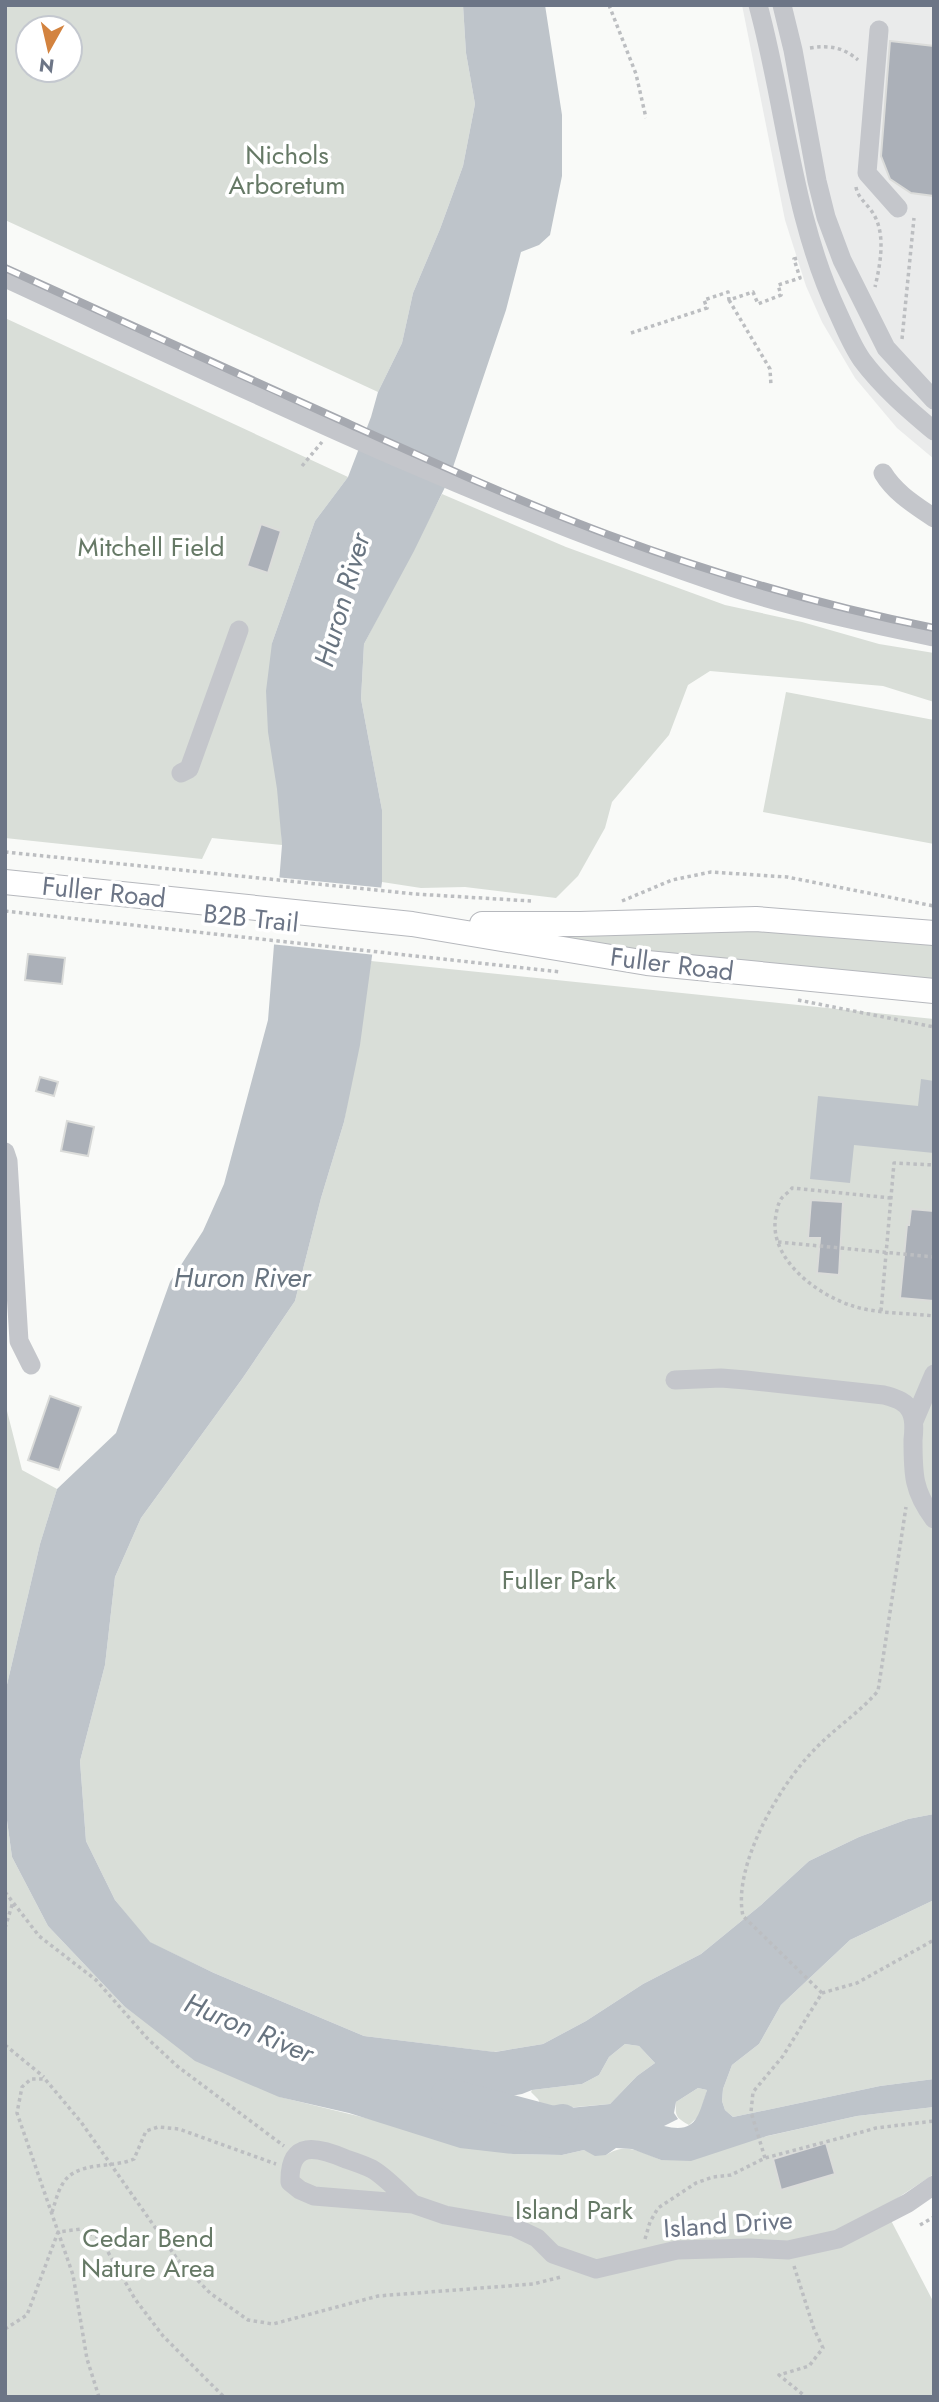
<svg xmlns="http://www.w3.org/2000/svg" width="939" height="2402" viewBox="0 0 939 2402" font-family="Jost,sans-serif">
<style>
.built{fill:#eaebeb}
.green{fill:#d9ded8;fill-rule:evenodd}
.water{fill:#bec4ca;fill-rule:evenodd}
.pier{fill:#f9faf8}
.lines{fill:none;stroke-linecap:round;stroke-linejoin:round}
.river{stroke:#bec4ca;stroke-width:32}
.building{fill:#abb0b8;stroke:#dbdcda;stroke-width:2}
.major-casing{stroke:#b6b8bd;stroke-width:26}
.path{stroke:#bcbec1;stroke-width:3.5;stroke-dasharray:3.5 3.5;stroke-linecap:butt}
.minor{stroke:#c4c6cb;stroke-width:19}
.major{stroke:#fff;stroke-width:24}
.rail-casing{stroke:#a6a9b0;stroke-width:8}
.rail{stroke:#fff;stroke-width:5;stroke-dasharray:16;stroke-linecap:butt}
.labels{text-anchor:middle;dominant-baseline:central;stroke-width:7;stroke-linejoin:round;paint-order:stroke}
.park-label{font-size:26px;fill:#667966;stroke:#fff}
.street-label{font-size:26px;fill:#6c7586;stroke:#fff}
.water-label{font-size:28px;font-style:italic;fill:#687480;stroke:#fff}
</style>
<rect width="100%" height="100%" fill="#f9faf8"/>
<path class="built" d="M742,5h192v454l-37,-31 -42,-50 -33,-56 -16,-36 -21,-66z"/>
<path class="green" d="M5,5h458l3,48 9,51 -12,62 -23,63 -27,64 -11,50 -24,49 -373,-172zM28,28h42v42h-42z
M5,318l343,159 -33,44 -43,122 10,202 -70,-7 -10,21 -197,-21z
M442,494l124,53 159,58 77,17 77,22 55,9v49l-51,-16 -173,-15 -22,14 -19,50 -57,67 -7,26 -27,48 -22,22 -91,-11 -44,1 -39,-6v-72l-21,-111 3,-55z
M786,692l148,28v124l-171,-32z
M732,928l202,15v39l-350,-35 -102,-18z
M371,961l563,58v795l-26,5 -49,18 -50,24 -48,44 -60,49 -58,30 -57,37 -43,23 -49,8 -130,-16 -150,-63 -65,-31 -34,-42 -29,-59 -6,-80 25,-96 10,-88 26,-59 101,-139 53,-78 26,-103 23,-76z
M5,1403l17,67 35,19 -17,55 -35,149z
M5,1806l7,51 36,69 76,80 144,85 12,6 233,57 49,1 22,-5 22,5c20,-13 35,-3 55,5l196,-44 77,-9v67l-50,33 50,96v94h-929z
M934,1900v179l-54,7 -147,31 -8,-7 -3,-9 1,-12 9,-24 27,-21 22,-39 69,-65z
M625,2044l14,2 16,17 -18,13 -27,28 -67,6 -5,-11 -7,-7 1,-2 50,-6 17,-9 10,-18z
M698,2088l9,2 -7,25 -11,10c-13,-7 -14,-9 -13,-23z"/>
<path class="water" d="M463,5h82l17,110v61l-12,59 -11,10 -18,7 -15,58 -57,169 -35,72 -50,93 -3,55 21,111v72l-22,163 -16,77 -23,76 -26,103 -53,78 -101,139 -26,59 -10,88 -25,96 6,80 29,59 35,42 64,31 150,63 131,16 48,-8 43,-23 57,-37 58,-30 60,-49 48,-44 50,-24 49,-18 26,-5v86l-84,40 -69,65 -22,39 -27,21 -9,24 -1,12 3,9 8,7 147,-31 54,-7v28l-77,9 -90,20 -76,25 -30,-1 -29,-11 -16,-1 -10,7 -11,1 -11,-6 -22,5 -49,-1 -53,-6 -111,-35 -70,-16 -84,-36 -71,-55 -76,-80 -36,-69 -7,-51v-113l35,-149 17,-55 59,-56 54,-151 33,-51 21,-47 44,-164 14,-175 -5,-56 -9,-57 -2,-41 6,-48 43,-122 33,-44 23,-60 7,-25 24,-49 11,-50 27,-64 23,-63 12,-62 -9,-51zM625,2044l14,2 16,17 -18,13 -27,28 -103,10 -26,-13 41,-7 10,-4 50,-6 17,-9 10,-18zM698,2088l9,2c-9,26 -10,44 -43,36l14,-7 -4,-6 2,-11z
M921,1079l13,2v72l-80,-8 -4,38 -40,-4 8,-83 100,10z"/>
<path class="pier" d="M275,877l110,11 -9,67 -106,-11z"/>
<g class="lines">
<path class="river" d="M447,2094l106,28 10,-2"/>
</g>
<path class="building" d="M890,41l44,5v150l-23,-3 -21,-14 -9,-23z
M261,524l20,7 -13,42 -21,-7z
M28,954l37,4 -3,26 -37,-4z
M40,1077l18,5 -4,14 -18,-5z
M67,1121l27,6 -6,29 -27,-5z
M811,1200l32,2 -4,73 -22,-2 3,-35h-12z
M911,1209l23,2v90l-34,-3 7,-73h2z
M50,1396l31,11 -22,63 -31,-10z
M826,2143l9,31 -54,16 -8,-31z"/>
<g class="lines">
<g class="major-casing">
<path id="major" d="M5,882l407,42 235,39 287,28
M482,924h98l176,-5 178,14"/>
</g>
<path class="path" d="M609,5l27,69 10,44
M810,48c19,-3 33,-1 48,12
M856,187c2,12 13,18 18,28 12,20 6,51 1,72
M729,300l41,69 1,17
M631,333l76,-25 -3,-8 24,-8 1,8 24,-8 5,12 23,-9 -3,-10 22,-7 -6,-19 4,-1
M902,339l12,-121
M302,466l20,-24
M5,852l410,42 116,7
M622,901l50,-21 39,-8 76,5 147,29
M5,911l556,61
M798,1000l136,27
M891,1198l-99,-10c-3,4 -8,7 -11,11 -3,5 -4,10 -5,16 -9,43 41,80 77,91 25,8 55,7 81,10
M778,1242l156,15
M881,1311l13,-148 40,2
M5,1892l34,44 57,44 51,58 30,28 107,80
M5,1928l8,-26
M822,1993l-79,-77c-11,-50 37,-132 72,-167 20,-21 44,-36 63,-58l28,-184
M5,2045l39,32
M765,2158l-14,-46 2,-20 30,-36 39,-63 35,-10 77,-43
M52,2212c3,-8 5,-19 10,-27 13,-25 50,-16 72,-26l12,-28 12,-4 21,2 97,35
M920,2225l14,-8
M645,2239l5,-17 8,-14 38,-25 17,-6 18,-2 34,-17 79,-21 32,-9 58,-7
M794,2266l20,63 9,19 -14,18 -30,9 27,22
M5,2329l22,-14 31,-83 23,-3 19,9 35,61 28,37 61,61
M99,2397l-12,-38 -14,-84 -56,-162 5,-26 9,-8h14l36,43 97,138 32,33 38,27 25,4 105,-28 155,-12 28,-7"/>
<path class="minor" d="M758,5c28,102 34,211 80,308 7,15 14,33 24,47 20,27 47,50 72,71
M782,5l11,45 24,131 9,36 16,43 44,88 48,52
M879,30l-12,143 31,35
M5,278c240,111 478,227 729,310 65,21 133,35 200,49
M883,473c12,20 32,32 51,45
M181,773l8,-4 50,-139
M5,1152l3,9 11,180 12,24
M675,1380l46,-2 25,2 138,15c10,3 23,6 27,17 4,8 3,19 2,28 0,34 0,51 21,79
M914,1421l20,-47
M413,2204c-13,-11 -27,-27 -41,-35 -8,-4 -17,-7 -26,-10 -28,-12 -57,-20 -56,23l10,8 14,6 99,8 32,11 69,12 23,11 16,16 43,15 81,-19 72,-2 39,2 50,-11 70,-36 26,-18"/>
<use href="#major" class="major"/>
<g class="rail-casing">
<path id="rail" d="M5,268c114,52 228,104 342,155 86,39 173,79 262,112 105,39 215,71 325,93"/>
</g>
<use href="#rail" class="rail"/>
</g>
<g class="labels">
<g class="park-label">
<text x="287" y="155">Nichols<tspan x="287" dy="30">Arboretum</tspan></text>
<text x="151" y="547">Mitchell Field</text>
<text x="559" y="1580">Fuller Park</text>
<text x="574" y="2210">Island Park</text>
<text x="148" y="2238">Cedar Bend<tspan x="148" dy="30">Nature Area</tspan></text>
</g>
<g class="street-label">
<text transform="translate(104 892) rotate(6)">Fuller Road</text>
<text transform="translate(251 918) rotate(6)">B2B Trail</text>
<text transform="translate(672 964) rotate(7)">Fuller Road</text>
<text transform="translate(728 2224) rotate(-4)">Island Drive</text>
</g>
<g class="water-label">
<text transform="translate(342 600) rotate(-74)">Huron River</text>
<text x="242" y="1277">Huron River</text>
<text transform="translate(249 2028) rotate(23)">Huron River</text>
</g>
</g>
<rect width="939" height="2402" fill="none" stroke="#6c7586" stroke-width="14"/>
<g transform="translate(49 49) rotate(188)"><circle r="33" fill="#ffffff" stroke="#c4c8cf" stroke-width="2"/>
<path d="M0-5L12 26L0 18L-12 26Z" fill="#d3833f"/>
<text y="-10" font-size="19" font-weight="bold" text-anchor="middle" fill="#6c7586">N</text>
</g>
</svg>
